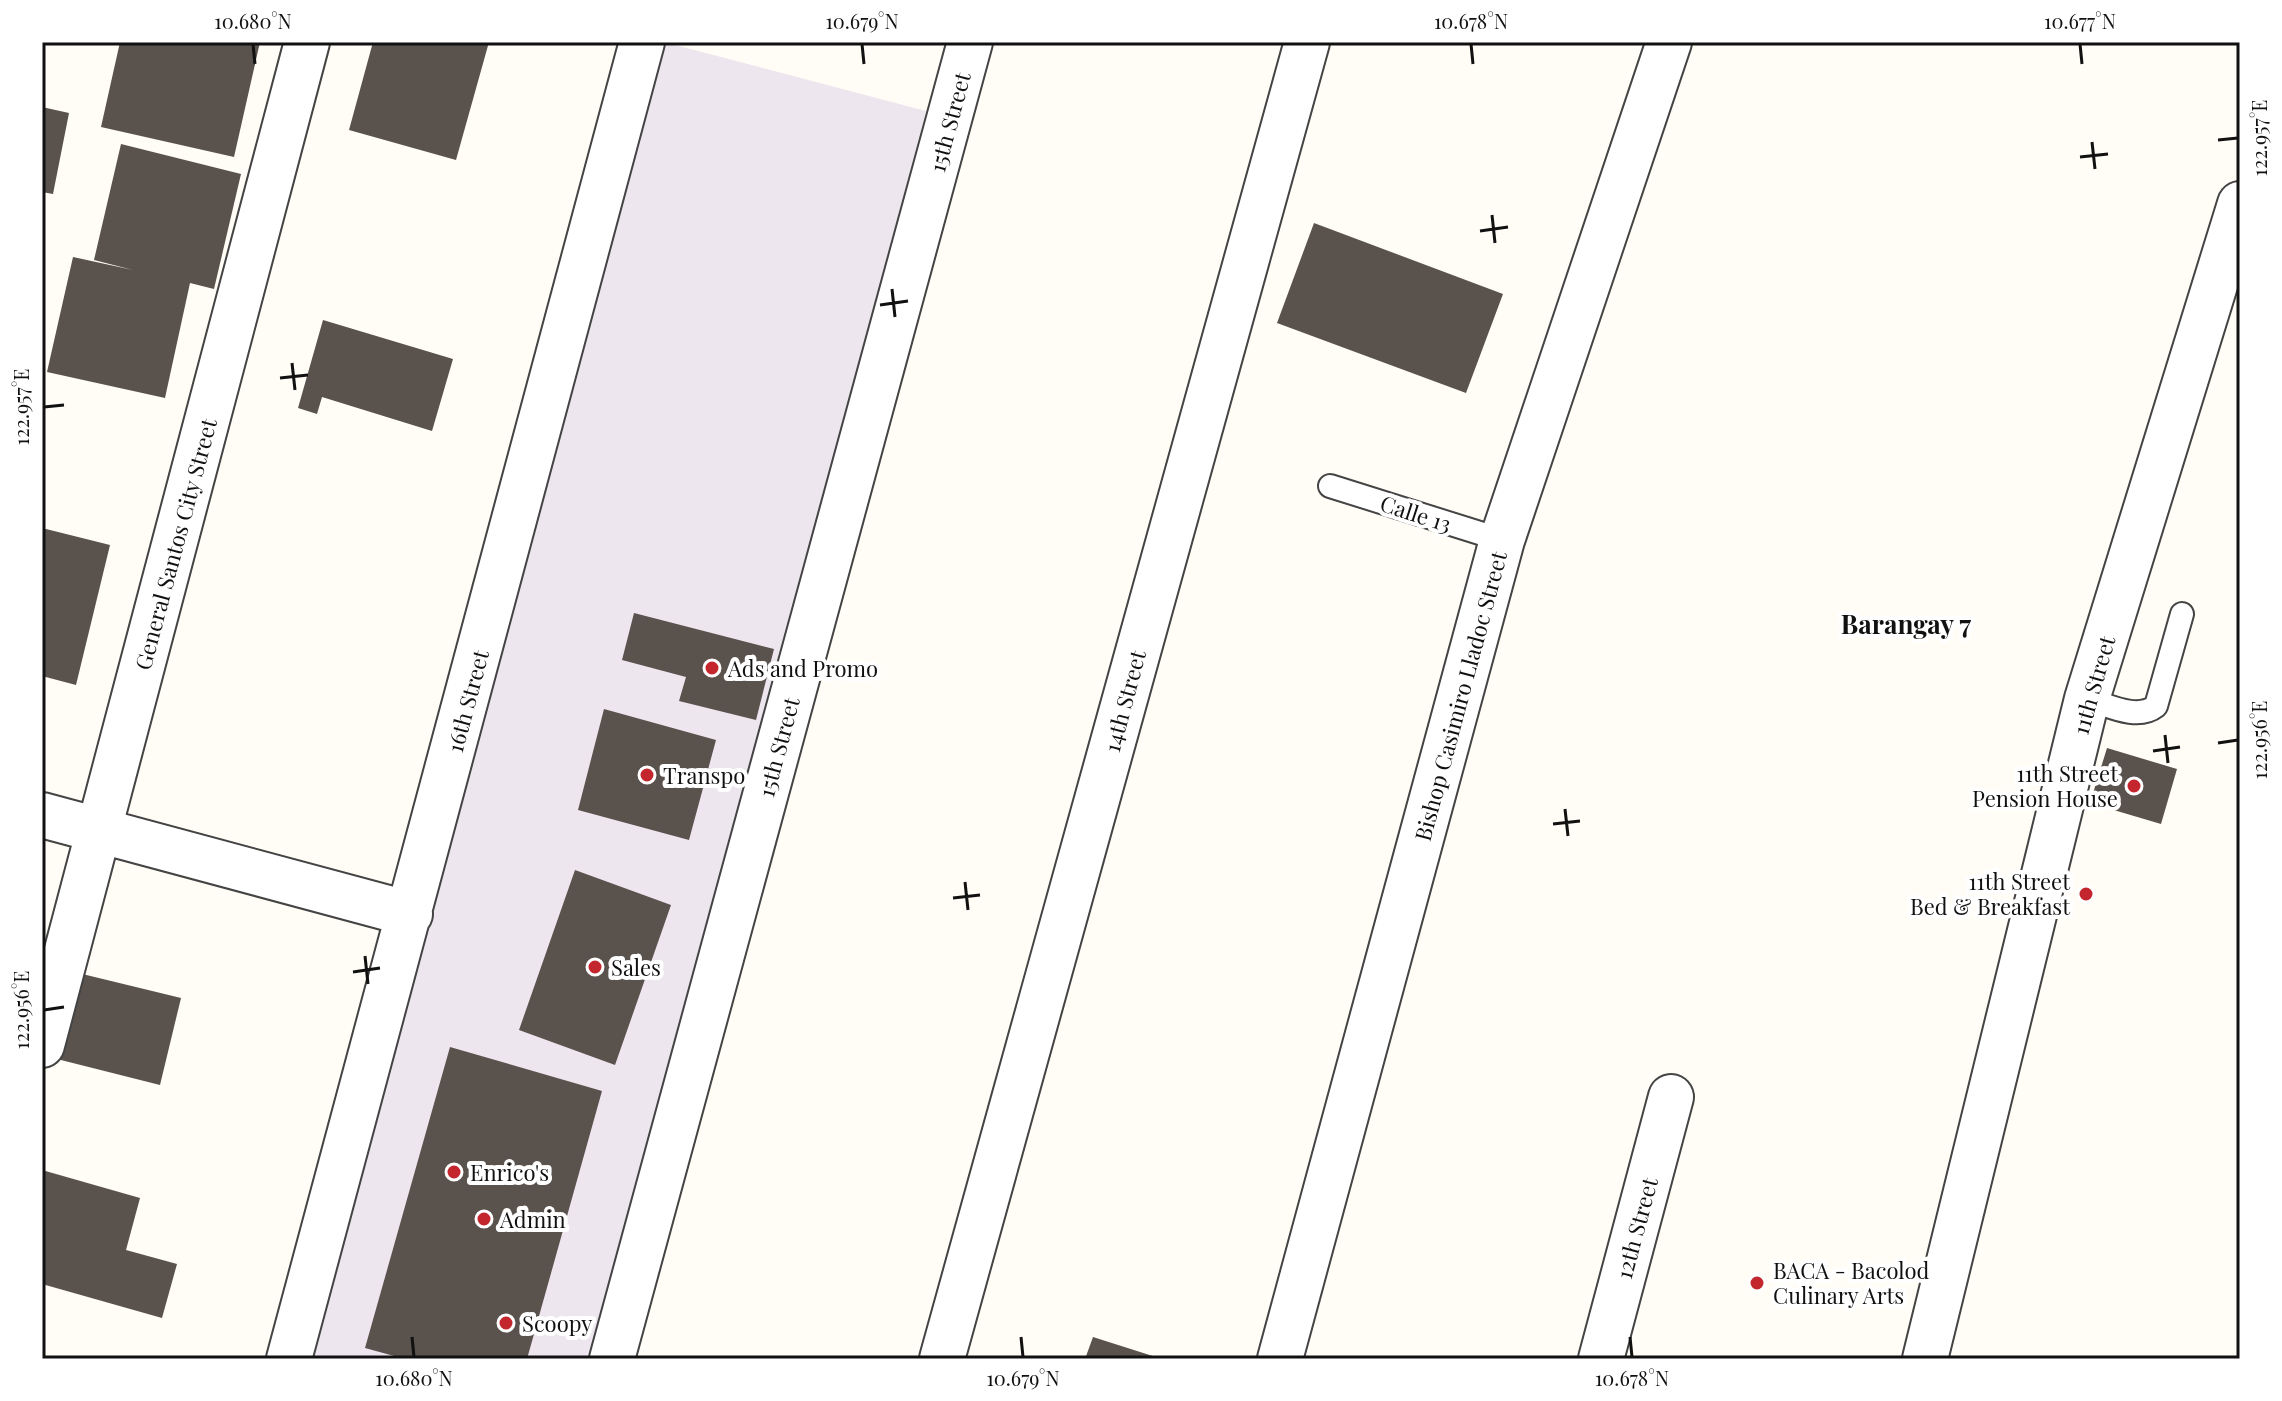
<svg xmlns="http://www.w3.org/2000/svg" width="2282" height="1401" viewBox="0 0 2282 1401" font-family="'Playfair Display',serif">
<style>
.industrial{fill:#eee6ef}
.building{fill:#5a524d}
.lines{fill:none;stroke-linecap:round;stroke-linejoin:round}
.service-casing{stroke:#444;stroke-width:26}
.minor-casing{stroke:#444;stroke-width:48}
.tertiary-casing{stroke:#444;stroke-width:48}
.service{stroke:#fff;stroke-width:22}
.minor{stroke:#fff;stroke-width:44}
.tertiary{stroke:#fff;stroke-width:44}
.ticks{fill:none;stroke:#111;stroke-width:3}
.poi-dot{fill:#c4262e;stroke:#fff;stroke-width:3}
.labels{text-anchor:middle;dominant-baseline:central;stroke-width:8;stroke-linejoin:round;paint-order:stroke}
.street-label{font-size:22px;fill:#111;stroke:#fff}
.poi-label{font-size:22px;fill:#111;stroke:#fff;text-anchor:start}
.quarter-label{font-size:26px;font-weight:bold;fill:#111;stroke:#fff}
.neatline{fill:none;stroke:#111;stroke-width:3}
.ticks-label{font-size:20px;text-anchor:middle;fill:#111}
</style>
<rect width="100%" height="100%" fill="#fffdf5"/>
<path class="industrial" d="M664,42l262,69 -332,1248h-281z"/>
<path class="building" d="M120,42h140l-26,115 -133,-30z
M373,42h116l-33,118 -107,-30z
M42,107l27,6 -16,81 -11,-2z
M121,144l120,30 -27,115 -24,-6 -25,115 -118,-26 26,-115 60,13 -39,-10z
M1314,223l189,71 -37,99 -189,-70z
M323,320l130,39 -21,72 -110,-34 -5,17 -19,-6z
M42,528l68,17 -34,140 -34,-9z
M634,613l140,36 -18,71 -77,-19 7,-24 -64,-17z
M604,709l112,31 -27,100 -111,-30z
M2107,748l70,21 -16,55 -71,-21z
M575,870l96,35 -56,160 -96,-35z
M70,971l111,27 -21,87 -111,-28z
M450,1047l152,44 -75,268h-122l-40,-11z
M42,1170l98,28 -14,52 51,14 -15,54 -120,-34z
M1093,1337l66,21v1h-74z"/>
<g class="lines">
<g class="service-casing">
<path id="service" d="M1330,486l172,54
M2087,699c21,6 50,22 69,7l26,-92"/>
</g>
<g class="minor-casing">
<path id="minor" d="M42,815l368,99
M42,1045l265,-1003
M289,1359l353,-1317
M612,1359l358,-1317
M942,1359l365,-1317
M1601,1359l70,-262
M1925,1359l162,-660 153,-495"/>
</g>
<g class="tertiary-casing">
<path id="tertiary" d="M1280,1359l222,-819 167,-498"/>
</g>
<use href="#service" class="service"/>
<use href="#minor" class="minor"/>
<use href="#tertiary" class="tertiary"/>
</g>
<path class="ticks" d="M253,44l2,20M862,44l2,20M1471,44l2,20M2080,44l2,20M2218,140l20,-2M2092,142l3,27M2080,157l28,-3M1492,215l3,28M1480,231l28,-4M892,289l3,28M880,305l28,-4M292,363l3,27M280,378l28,-3M44,407l20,-2M2165,735l3,28M2218,743l20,-3M2153,751l27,-4M1565,809l3,27M1553,824l27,-3M965,882l3,28M953,898l27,-3M365,956l3,28M353,972l27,-4M44,1010l20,-3M412,1337l2,20M1021,1337l2,20M1630,1337l2,20"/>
<g class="poi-dot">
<circle cx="712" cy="668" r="8"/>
<circle cx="647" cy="775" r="8"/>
<circle cx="2134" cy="786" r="8"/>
<circle cx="2086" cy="894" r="8"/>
<circle cx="595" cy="967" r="8"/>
<circle cx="454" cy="1172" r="8"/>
<circle cx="484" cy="1219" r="8"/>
<circle cx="1757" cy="1283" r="8"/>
<circle cx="506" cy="1323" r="8"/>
</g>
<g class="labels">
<g class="street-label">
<text transform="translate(949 122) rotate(-75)">15th Street</text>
<text transform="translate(1416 513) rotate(18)">Calle 13</text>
<text transform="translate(175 544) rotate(-75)">General Santos City Street</text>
<text transform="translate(2093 685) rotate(-74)">11th Street</text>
<text transform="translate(1460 696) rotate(-75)">Bishop Casimiro Lladoc Street</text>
<text transform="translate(467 701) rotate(-75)">16th Street</text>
<text transform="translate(1124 701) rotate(-75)">14th Street</text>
<text transform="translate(778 747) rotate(-75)">15th Street</text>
<text transform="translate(1636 1228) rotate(-75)">12th Street</text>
</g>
<g class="poi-label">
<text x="728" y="668">Ads and Promo</text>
<text x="2118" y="773" text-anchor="end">11th Street<tspan x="2118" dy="25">Pension House</tspan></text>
<text x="663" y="775">Transpo</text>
<text x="2070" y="881" text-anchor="end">11th Street<tspan x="2070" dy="25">Bed &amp; Breakfast</tspan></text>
<text x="611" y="967">Sales</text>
<text x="470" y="1172">Enrico's</text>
<text x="500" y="1219">Admin</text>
<text x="1773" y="1270">BACA - Bacolod<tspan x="1773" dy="25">Culinary Arts</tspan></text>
<text x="522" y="1323">Scoopy</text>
</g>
<g class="quarter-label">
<text x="1906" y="623">Barangay 7</text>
</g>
</g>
<rect width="2282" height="1401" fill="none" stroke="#ffffff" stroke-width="88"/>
<rect x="44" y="44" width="2194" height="1313" class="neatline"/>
<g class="ticks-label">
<text x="253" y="29">10.680°N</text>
<text x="862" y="29">10.679°N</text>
<text x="1471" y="29">10.678°N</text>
<text x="2080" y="29">10.677°N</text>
<text transform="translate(2260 138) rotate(-90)" y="7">122.957°E</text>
<text transform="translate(22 407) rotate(-90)" y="7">122.957°E</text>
<text transform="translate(2260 740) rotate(-90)" y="7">122.956°E</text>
<text transform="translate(22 1010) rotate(-90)" y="7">122.956°E</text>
<text x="414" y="1386">10.680°N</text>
<text x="1023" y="1386">10.679°N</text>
<text x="1632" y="1386">10.678°N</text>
</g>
</svg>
